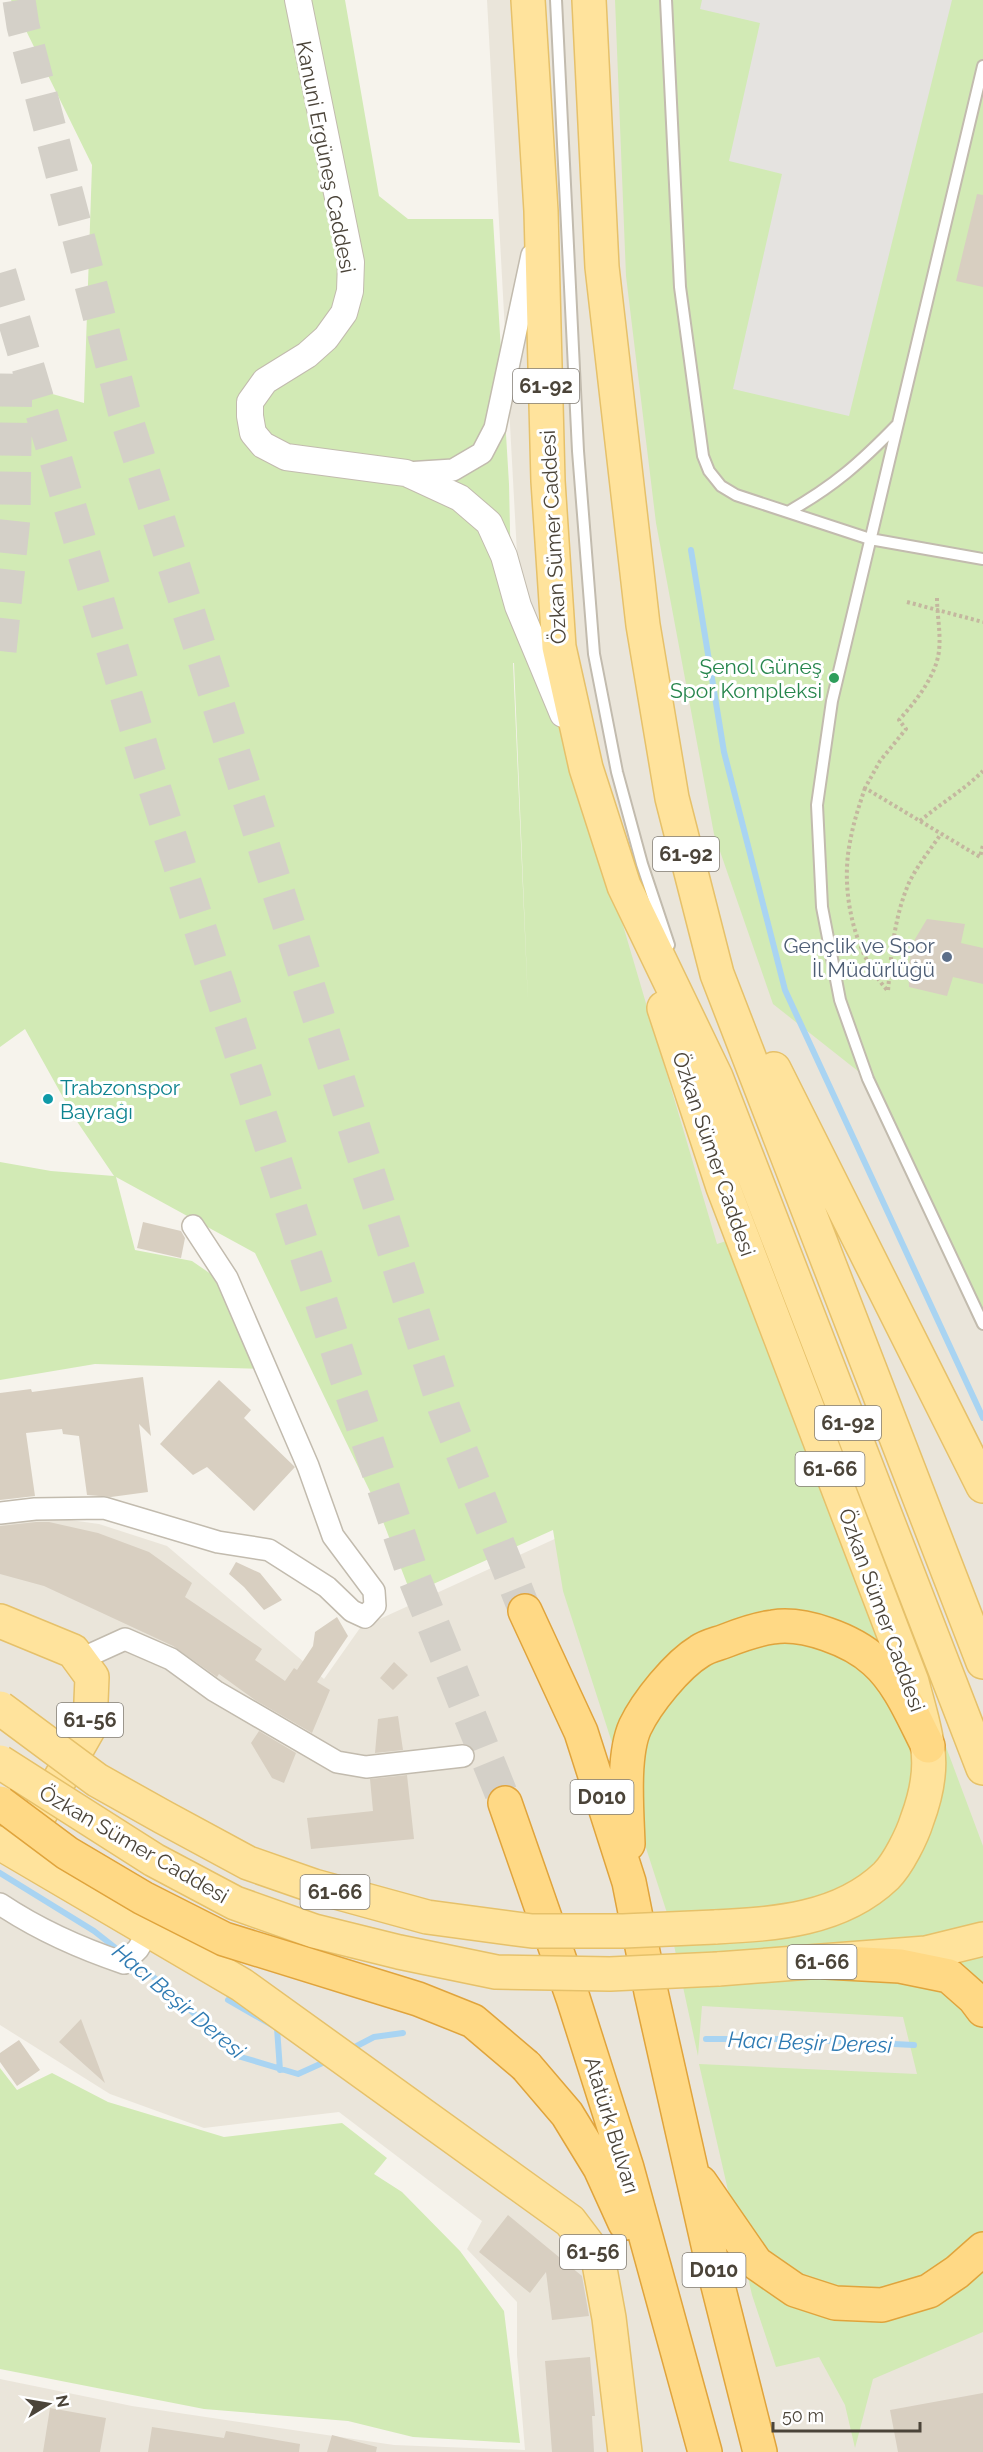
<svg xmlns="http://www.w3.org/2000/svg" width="983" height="2452" viewBox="0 0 983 2452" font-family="Raleway,sans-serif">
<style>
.residential{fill:#eae5da}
.green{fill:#d2eab5;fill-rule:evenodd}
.parking{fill:#e5e3e0}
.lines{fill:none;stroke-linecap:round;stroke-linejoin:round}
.stream{stroke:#a9d4f2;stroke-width:6}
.building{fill:#d8cfc1}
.trunk-tunnel{stroke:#d4d0c8;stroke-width:33;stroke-dasharray:33 16;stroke-linecap:butt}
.service-casing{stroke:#c2bbae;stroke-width:14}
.minor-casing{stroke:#c2bbae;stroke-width:24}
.tertiary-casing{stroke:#c2bbae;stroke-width:28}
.primary-casing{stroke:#e6c16a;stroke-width:36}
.trunk-casing{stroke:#e0a43c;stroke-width:36}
.path{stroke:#c4b79f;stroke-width:4;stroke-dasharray:3 3;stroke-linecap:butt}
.service{stroke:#fff;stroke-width:10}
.minor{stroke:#fff;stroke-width:21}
.tertiary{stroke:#fff;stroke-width:26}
.primary{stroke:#ffe39c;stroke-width:33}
.trunk{stroke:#ffd985;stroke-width:33}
.primary-bridge-casing{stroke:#e6c16a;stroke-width:36;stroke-linecap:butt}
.trunk-bridge-casing{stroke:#e0a43c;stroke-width:36;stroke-linecap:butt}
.primary-bridge{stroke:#ffe39c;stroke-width:33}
.trunk-bridge{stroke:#ffd985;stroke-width:33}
.leisure-dot{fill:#2e9e5b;stroke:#fff;stroke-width:2}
.service-dot{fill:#5c6f8a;stroke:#fff;stroke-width:2}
.culture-dot{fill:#0f9aa8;stroke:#fff;stroke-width:2}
.labels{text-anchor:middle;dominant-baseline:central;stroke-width:6;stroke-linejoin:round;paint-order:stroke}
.shield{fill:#fff;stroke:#817c74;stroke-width:1.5}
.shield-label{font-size:20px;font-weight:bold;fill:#4b4439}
.street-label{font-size:21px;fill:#4b4439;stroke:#fff}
.leisure-label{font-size:21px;fill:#27864d;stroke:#fff;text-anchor:end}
.service-label{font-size:21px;fill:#4e5e75;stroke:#fff;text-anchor:end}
.culture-label{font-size:21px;fill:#0d838f;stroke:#fff;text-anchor:start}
.water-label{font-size:22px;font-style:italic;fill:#2e7ab2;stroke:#fff}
</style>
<rect width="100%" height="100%" fill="#f6f3ec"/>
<path class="residential" d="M487,0h496v2452h-983v-73l132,27 262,39 131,5 -8,-95v-53l-50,-53 15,-28 -143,-109 -135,16 -94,-34 -110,-69v-506l34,-4 65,9 68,22 157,133 36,-51 210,-96z"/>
<path class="green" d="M11,0h334l34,196 29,23h85l16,265 3,136 64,146 141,478 37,-12 229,614v486l-110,47 -18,69 -10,-43 -26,-48 -43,10 -24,-72 -53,-231 218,10 -14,-57 -201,-11 -4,50 -31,-143 -104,-322 -10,-61 -142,64 -34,-88 -122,-253 -139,-76 19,73 57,11 29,20 40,88 -166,-5 -95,16v-218l51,9 63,5 -40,-59 -49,-88 -25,18v-668l84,24 8,-238zM513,663h1l14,340z
M615,0h368v1324l-115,-245 -95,-75 -59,-170 -58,-311 -30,-247z
M0,2068l17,22 35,-17 56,29 116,35 118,-14 45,35 -13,16 28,18 58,59 44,60 16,132 -107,-6 -65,-16 -144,-12 -204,-40z"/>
<path class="parking" d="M702,0h250l-103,416 -116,-27 49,-215 -53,-13 31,-138 -60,-14z"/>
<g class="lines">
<path class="stream" d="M691,550l33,202 61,238 198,428
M0,1873l94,58 28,22
M133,1961l28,22 80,74 57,17 31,-14
M228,2000l49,28 3,42
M706,2039h86l122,6
M349,2050l25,-13 29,-4"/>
</g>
<path class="building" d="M977,194l6,1v92l-27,-6z
M927,919l38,5 -4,19 22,5v36l-30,-7 -6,19 -38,-9 -1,-21 7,-27z
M143,1222l38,9 4,7 -4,20 -44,-10z
M143,1377l8,59 -12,-12 9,68 -37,5 -24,-2 -8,-59 -16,-2 -1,-5 -36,4 9,63 -35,4v-107l31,-4 1,3z
M219,1380l32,30 -7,8 51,49 -41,44 -47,-44 -14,8 -33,-31z
M36,1522h13l49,11 51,19 43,31 -7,14 77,52 -7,11 30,21 9,-13 3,2 16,-24 2,-14 22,-15 11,19 -31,46 13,8 -18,43 -57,-33 -36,-26 -2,3 -44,-31 -129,-60 -44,-12v-48z
M236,1562l24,11 22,27 -18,10 -20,-23 -15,-13z
M394,1662l14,13 -15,15 -13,-12z
M398,1716l5,34 -28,3 3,-34z
M259,1731l37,22 -12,30 -12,-5 -21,-35z
M407,1775l7,64 -103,10 -4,-31 66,-7 -3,-32z
M81,2019l24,64 -46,-41z
M19,2040l21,30 -23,16 -17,-24v-9z
M508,2215l74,61 7,40 -37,4 -6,-48 -16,21 -51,-41z
M590,2357l5,59h-3l2,36h-42l-7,-91z
M983,2393v59h-85l-8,-42z
M50,2408l56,10 -6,34h-57z
M152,2427l72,11 2,-7 74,13 -1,8h-151z
M332,2435l45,12 -1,5h-49z"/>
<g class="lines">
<path class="trunk-tunnel" d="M19,0l4,26 101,385 320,997 81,203
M0,273l147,492 196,604 70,206 92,228
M0,651l14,-133 2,-156"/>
<g class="service-casing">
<path id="service" d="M556,0l22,451 16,203 23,118 25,92 27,81
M666,0l14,287 23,169 6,15 12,15 15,9 134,44 113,20
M983,66l-151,635 -15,104 5,102 18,93 28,79 115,245
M788,512c46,-26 72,-49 109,-87"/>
</g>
<g class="minor-casing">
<path id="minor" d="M406,473l47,-3 29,-17 13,-25 37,-173
M0,1513l35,-4 69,-1 114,34 51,8 58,37 25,24 13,6 10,-11 -1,-15 -41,-55 -25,-70 -81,-188 -34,-52
M81,1659l44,-20 46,20 44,32 122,71 29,5 97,-11
M0,1904c39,26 79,44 124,59l14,-14 11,-18"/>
</g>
<g class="tertiary-casing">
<path id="tertiary" d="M298,0l53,262 -1,29 -6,22 -18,25 -19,17 -42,26 -15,21v14l3,17 10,12 23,12 120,16 54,25 29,25 15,33 14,50 45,108"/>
</g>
<g class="primary-casing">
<path id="primary" d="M528,0l13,211 7,270 11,166 27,121 38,118 92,191 267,691
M589,0l13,267 41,358 29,173 45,176 266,688
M664,1008l59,179 189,495c5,20 12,41 15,62 5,26 -1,52 -10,76 -5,16 -19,44 -31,56 -46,44 -111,48 -171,51
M774,1069l209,417
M0,1621l73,30 19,26 -2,49 -71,125
M0,1843l242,142 328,236 28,37 11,60 16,134
M718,1969l208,-16 57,-14"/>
</g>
<g class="trunk-casing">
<path id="trunk" d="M525,1611l56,121 48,150 22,110 60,266 49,194
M505,1803l68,195 54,170 78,284
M628,1844c-1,-32 -6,-88 7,-117 12,-25 42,-62 65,-76 7,-5 17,-7 25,-10 15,-6 32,-12 48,-14 31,-5 79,13 102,34 24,21 38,56 53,85
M826,1962l74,4 49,10 25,22 9,12
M526,2066l41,48 33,54 25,55
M700,2182l56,81 39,27 40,13 47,2 47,-14 28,-19 26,-23"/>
</g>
<path class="path" d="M937,598c0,17 4,35 2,53 -3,25 -23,50 -40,69l7,9 -26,32 -15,27 115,69 3,-12
M907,602l76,20
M865,788c-6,18 -12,36 -15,54 -10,49 4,112 38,149 3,-36 6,-72 20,-106 8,-18 22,-35 33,-51
M920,821c21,-18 44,-31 63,-50"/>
<use href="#service" class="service"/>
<use href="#minor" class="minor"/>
<use href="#tertiary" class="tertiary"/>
<use href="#primary" class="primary"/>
<use href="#trunk" class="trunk"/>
<g class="primary-bridge-casing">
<path id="primary-bridge" d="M0,1708l97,72 66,37 85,46 66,23 113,31 105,14h91l92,-4
M0,1762l154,98 81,43 79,28 85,21 97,20 114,2 108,-5"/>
</g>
<g class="trunk-bridge-casing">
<path id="trunk-bridge" d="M0,1803l67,50 76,45 81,41 194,60 55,22 53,45"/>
</g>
<use href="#primary-bridge" class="primary-bridge"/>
<use href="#trunk-bridge" class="trunk-bridge"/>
</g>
<circle class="leisure-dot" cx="834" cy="678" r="6"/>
<circle class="service-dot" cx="947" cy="957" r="6"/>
<circle class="culture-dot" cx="48" cy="1099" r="6"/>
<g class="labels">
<g class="shield">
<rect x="513" y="369" width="66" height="34" rx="4.5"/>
<rect x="653" y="837" width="66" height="34" rx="4.5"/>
<rect x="815" y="1406" width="66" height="34" rx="4.5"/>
<rect x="795.5" y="1452" width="69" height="34" rx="4.5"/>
<rect x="57" y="1703" width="66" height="34" rx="4.5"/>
<rect x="570.5" y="1780" width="63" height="34" rx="4.5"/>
<rect x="300.5" y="1875" width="69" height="34" rx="4.5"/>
<rect x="787.5" y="1945" width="69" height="34" rx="4.5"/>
<rect x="560" y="2235" width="66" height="34" rx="4.5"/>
<rect x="682.5" y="2253" width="63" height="34" rx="4.5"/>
</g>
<g class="shield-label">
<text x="546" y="386">61-92</text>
<text x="686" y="854">61-92</text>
<text x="848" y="1423">61-92</text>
<text x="830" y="1469">61-66</text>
<text x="90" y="1720">61-56</text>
<text x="602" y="1797">D010</text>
<text x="335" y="1892">61-66</text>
<text x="822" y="1962">61-66</text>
<text x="593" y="2252">61-56</text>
<text x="714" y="2270">D010</text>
</g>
<g class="street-label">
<text transform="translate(326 157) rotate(79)">Kanuni Ergüneş Caddesi</text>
<text transform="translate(553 537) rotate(-93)">Özkan Sümer Caddesi</text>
<text transform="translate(714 1154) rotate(71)">Özkan Sümer Caddesi</text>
<text transform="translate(882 1610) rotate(70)">Özkan Sümer Caddesi</text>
<text transform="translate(134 1844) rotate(30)">Özkan Sümer Caddesi</text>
<text transform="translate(612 2125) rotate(73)">Atatürk Bulvarı</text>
</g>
<g class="leisure-label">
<text x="822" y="666">Şenol Güneş<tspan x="822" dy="24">Spor Kompleksi</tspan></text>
</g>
<g class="service-label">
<text x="935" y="945">Gençlik ve Spor<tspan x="935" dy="24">İl Müdürlüğü</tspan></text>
</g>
<g class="culture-label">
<text x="60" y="1087">Trabzonspor<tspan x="60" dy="24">Bayrağı</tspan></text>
</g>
<g class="water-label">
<text transform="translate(179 2001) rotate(40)">Hacı Beşir Deresi</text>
<text transform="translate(810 2042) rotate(2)">Hacı Beşir Deresi</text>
</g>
</g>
<g transform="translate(48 2404) rotate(79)" stroke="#ffffff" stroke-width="4.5" paint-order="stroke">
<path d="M0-4.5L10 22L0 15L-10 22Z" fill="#4b4439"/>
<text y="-9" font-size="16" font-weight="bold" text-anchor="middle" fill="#4b4439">N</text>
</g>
<path d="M773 2422v9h147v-9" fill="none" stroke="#4b4439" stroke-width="3"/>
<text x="782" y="2422" font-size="18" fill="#4b4439" stroke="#ffffff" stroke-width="4.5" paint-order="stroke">50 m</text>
</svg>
